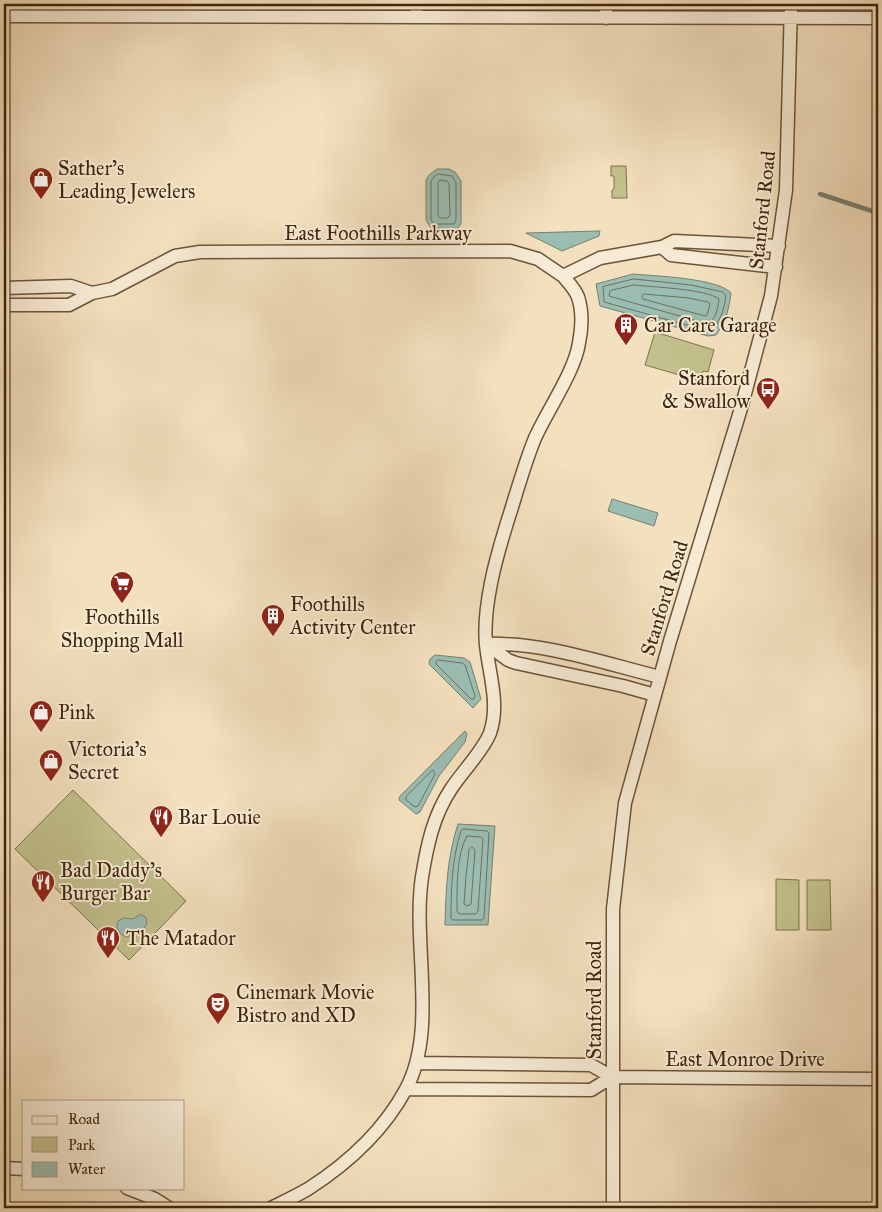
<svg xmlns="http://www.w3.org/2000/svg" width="882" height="1212" viewBox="0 0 882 1212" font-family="'IM FELL Great Primer',serif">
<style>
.green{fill:#c2c08c;stroke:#80724b}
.water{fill:#9bbdb2;stroke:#76806f}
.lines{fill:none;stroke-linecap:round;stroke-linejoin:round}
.shore{stroke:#6d715e;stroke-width:1}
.stream{stroke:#76806f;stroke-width:4.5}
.street-casing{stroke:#6c5437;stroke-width:15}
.street{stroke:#f7ebd5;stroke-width:12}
.labels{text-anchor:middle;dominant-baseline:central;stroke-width:4;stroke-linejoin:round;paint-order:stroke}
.poi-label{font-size:20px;fill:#3f250a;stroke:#f7ebd5;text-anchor:start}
.street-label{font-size:20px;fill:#3f250a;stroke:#f7ebd5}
</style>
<rect width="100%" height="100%" fill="#f3e0be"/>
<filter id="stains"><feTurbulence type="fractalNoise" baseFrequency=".004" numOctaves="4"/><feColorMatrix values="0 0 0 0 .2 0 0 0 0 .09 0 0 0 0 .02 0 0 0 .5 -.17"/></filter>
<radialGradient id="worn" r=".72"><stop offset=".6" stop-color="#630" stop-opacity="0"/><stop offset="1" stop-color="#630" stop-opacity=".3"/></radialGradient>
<path class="green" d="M611,166h15l1,32h-15v-8l2,-1v-13h-3z
M655,332l59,18 -6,22 -5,-1 -3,10 -55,-16z
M73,790l113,111 -57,59 -114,-111z
M776,879l23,1v50h-23z
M807,880h23l1,50h-24z"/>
<path class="water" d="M437,169h12l6,3 6,9v43l-4,5 -26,-1 -5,-8v-40l3,-5z
M600,231l-1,5 -37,15 -36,-18z
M633,274c21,2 85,4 98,19 -2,16 -5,28 -15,42l-8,1 -108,-30 -4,-22z
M612,499l46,14 -4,13 -46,-15z
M435,655l29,3 6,4 11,37 -8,9 -44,-44 1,-5z
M465,731l2,3 -2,8 -26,34 -19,36 -4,2 -17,-14 1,-4z
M458,824l37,2 -7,99h-43c1,-36 2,-67 13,-101z
M141,914l5,4 1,5 -5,9 -16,5c-7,-3 -11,-8 -8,-16l6,-3 9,1z"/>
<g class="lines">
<path class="shore" d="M438,174l14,2 4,7v37l-2,4h-19l-4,-4v-39l2,-3z
M440,180l7,1 2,3 1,31 -2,3h-8l-2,-2v-33z
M634,279l57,6 32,7 3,4c-2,13 -5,23 -13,34l-5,1 -104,-29 -1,-15z
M634,285c17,2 73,4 85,14 -1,9 -3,20 -11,25l-99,-28 1,-5z
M644,294l45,4 19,4 2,2 -3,11 -2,1 -62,-17 -1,-3z
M438,660l24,3 3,2 10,31 -1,3h-3l-35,-35v-2z
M433,770l2,4 -17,32 -3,1 -9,-7v-3z
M464,829l23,2 2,2 -5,85 -2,2h-29l-2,-2c0,-30 1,-59 10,-87z
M467,836l14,1 2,2 -5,72 -2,3h-17l-2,-3c0,-21 -1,-57 10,-75z
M472,847l3,3 -4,54 -4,2 -3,-2 2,-28 3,-26z"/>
<path class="stream" d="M820,194l58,19"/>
<g class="street-casing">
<path id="street" d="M416,4l1,13
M4,16l874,2
M606,18v-14
M662,247l9,8 105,12
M4,288l67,-2 21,7
M4,305h65l23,-12 20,-4 63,-33 25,-4 310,-1 28,8 25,17 37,-18 62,-11 12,-6 105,5
M486,644l22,16 8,3 107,23 32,9
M486,644c59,-2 117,19 174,33
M416,1063l175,2 21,12 266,2
M406,1089l185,1 21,-13
M4,1168l20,1
M127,1188l28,11 14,9
M271,1208c12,-6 25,-12 37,-19 39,-25 76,-59 98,-100 32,-59 6,-146 16,-212 5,-31 11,-61 29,-88 11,-17 32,-38 39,-56 10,-29 -1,-59 -4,-88 -2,-21 1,-42 5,-62 5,-26 13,-51 21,-76 7,-23 14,-47 23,-69 12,-27 40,-67 44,-95 3,-15 4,-31 -1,-46 -3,-8 -10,-15 -15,-21
M613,1208v-299l12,-106 45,-162 72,-236 29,-109 15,-106 5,-186"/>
</g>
<use href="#street" class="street"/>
</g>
<defs>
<g id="shop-pin" transform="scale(1.25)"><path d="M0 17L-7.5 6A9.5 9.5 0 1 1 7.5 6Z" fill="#8f2418" stroke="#f7ebd5"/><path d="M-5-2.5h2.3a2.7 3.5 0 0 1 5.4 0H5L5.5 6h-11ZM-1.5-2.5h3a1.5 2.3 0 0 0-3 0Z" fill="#fff"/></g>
<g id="building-pin" transform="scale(1.25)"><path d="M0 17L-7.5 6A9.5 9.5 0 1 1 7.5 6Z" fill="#8f2418" stroke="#f7ebd5"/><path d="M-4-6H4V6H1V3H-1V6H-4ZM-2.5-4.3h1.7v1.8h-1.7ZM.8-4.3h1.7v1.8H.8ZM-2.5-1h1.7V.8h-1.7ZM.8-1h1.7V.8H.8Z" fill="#fff"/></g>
<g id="bus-pin" transform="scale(1.25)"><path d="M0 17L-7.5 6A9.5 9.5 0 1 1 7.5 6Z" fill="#8f2418" stroke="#f7ebd5"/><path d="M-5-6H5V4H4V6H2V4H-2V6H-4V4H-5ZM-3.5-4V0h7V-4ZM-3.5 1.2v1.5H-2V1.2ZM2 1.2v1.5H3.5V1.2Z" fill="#fff"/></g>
<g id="supermarket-pin" transform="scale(1.25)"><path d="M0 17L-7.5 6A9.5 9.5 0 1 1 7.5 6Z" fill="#8f2418" stroke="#f7ebd5"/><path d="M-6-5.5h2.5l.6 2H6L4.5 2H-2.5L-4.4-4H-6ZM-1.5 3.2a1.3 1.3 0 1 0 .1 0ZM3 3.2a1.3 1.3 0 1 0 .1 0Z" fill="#fff"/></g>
<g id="restaurant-pin" transform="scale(1.25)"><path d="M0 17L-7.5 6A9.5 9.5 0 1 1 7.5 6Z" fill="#8f2418" stroke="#f7ebd5"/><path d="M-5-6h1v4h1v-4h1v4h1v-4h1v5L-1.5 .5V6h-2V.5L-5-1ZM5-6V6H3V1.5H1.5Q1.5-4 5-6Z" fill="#fff"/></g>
<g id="theatre-pin" transform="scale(1.25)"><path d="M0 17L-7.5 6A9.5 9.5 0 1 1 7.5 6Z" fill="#8f2418" stroke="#f7ebd5"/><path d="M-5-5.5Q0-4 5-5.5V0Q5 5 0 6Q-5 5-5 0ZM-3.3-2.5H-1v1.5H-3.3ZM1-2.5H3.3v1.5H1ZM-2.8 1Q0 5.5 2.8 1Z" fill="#fff"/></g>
</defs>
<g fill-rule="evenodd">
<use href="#shop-pin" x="41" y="179"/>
<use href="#building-pin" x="626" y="325"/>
<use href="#bus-pin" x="768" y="389"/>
<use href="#supermarket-pin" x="122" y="583"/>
<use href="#building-pin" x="273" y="616"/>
<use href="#shop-pin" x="41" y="712"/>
<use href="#shop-pin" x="51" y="761"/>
<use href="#restaurant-pin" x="161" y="817"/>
<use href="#restaurant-pin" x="43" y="882"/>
<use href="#restaurant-pin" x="108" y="938"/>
<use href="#theatre-pin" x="218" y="1004"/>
</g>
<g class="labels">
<g class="poi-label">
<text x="58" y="168">Sather's<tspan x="58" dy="23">Leading Jewelers</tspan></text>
<text x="644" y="325">Car Care Garage</text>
<text x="750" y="378" text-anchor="end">Stanford<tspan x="750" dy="23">&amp; Swallow</tspan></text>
<text x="290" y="604">Foothills<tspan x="290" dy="23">Activity Center</tspan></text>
<text x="122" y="617" text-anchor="middle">Foothills<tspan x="122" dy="23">Shopping Mall</tspan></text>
<text x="58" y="712">Pink</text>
<text x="68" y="749">Victoria's<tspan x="68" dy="23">Secret</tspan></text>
<text x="178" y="817">Bar Louie</text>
<text x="60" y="870">Bad Daddy’s<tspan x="60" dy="23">Burger Bar</tspan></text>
<text x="126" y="938">The Matador</text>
<text x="236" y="992">Cinemark Movie<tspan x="236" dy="23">Bistro and XD</tspan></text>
</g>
<g class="street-label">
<text transform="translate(762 210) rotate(-84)">Stanford Road</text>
<text x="378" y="233">East Foothills Parkway</text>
<text transform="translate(664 598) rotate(-73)">Stanford Road</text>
<text transform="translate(594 1000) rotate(-90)">Stanford Road</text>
<text x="745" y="1059">East Monroe Drive</text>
</g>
</g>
<rect width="882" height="1212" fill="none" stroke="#f3e0be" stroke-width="20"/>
<rect x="5" y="5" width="872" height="1202" fill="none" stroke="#3f250a" stroke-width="2.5"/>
<rect x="10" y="10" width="862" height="1192" fill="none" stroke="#3f250a"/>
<rect x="22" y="1100" width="162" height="90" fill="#f7ebd5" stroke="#ad9c84"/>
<rect x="32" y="1116" width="25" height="8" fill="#f7ebd5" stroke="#ad9c84"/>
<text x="68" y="1124" font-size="15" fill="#3f250a">Road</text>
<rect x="32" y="1137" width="25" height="15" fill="#c2c08c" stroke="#ad9c84"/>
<text x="68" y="1150" font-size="15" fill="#3f250a">Park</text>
<rect x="32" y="1162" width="25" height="15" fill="#9bbdb2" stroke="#ad9c84"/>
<text x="68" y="1174" font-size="15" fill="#3f250a">Water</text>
<rect width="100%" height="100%" filter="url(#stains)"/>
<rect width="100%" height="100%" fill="url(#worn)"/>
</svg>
